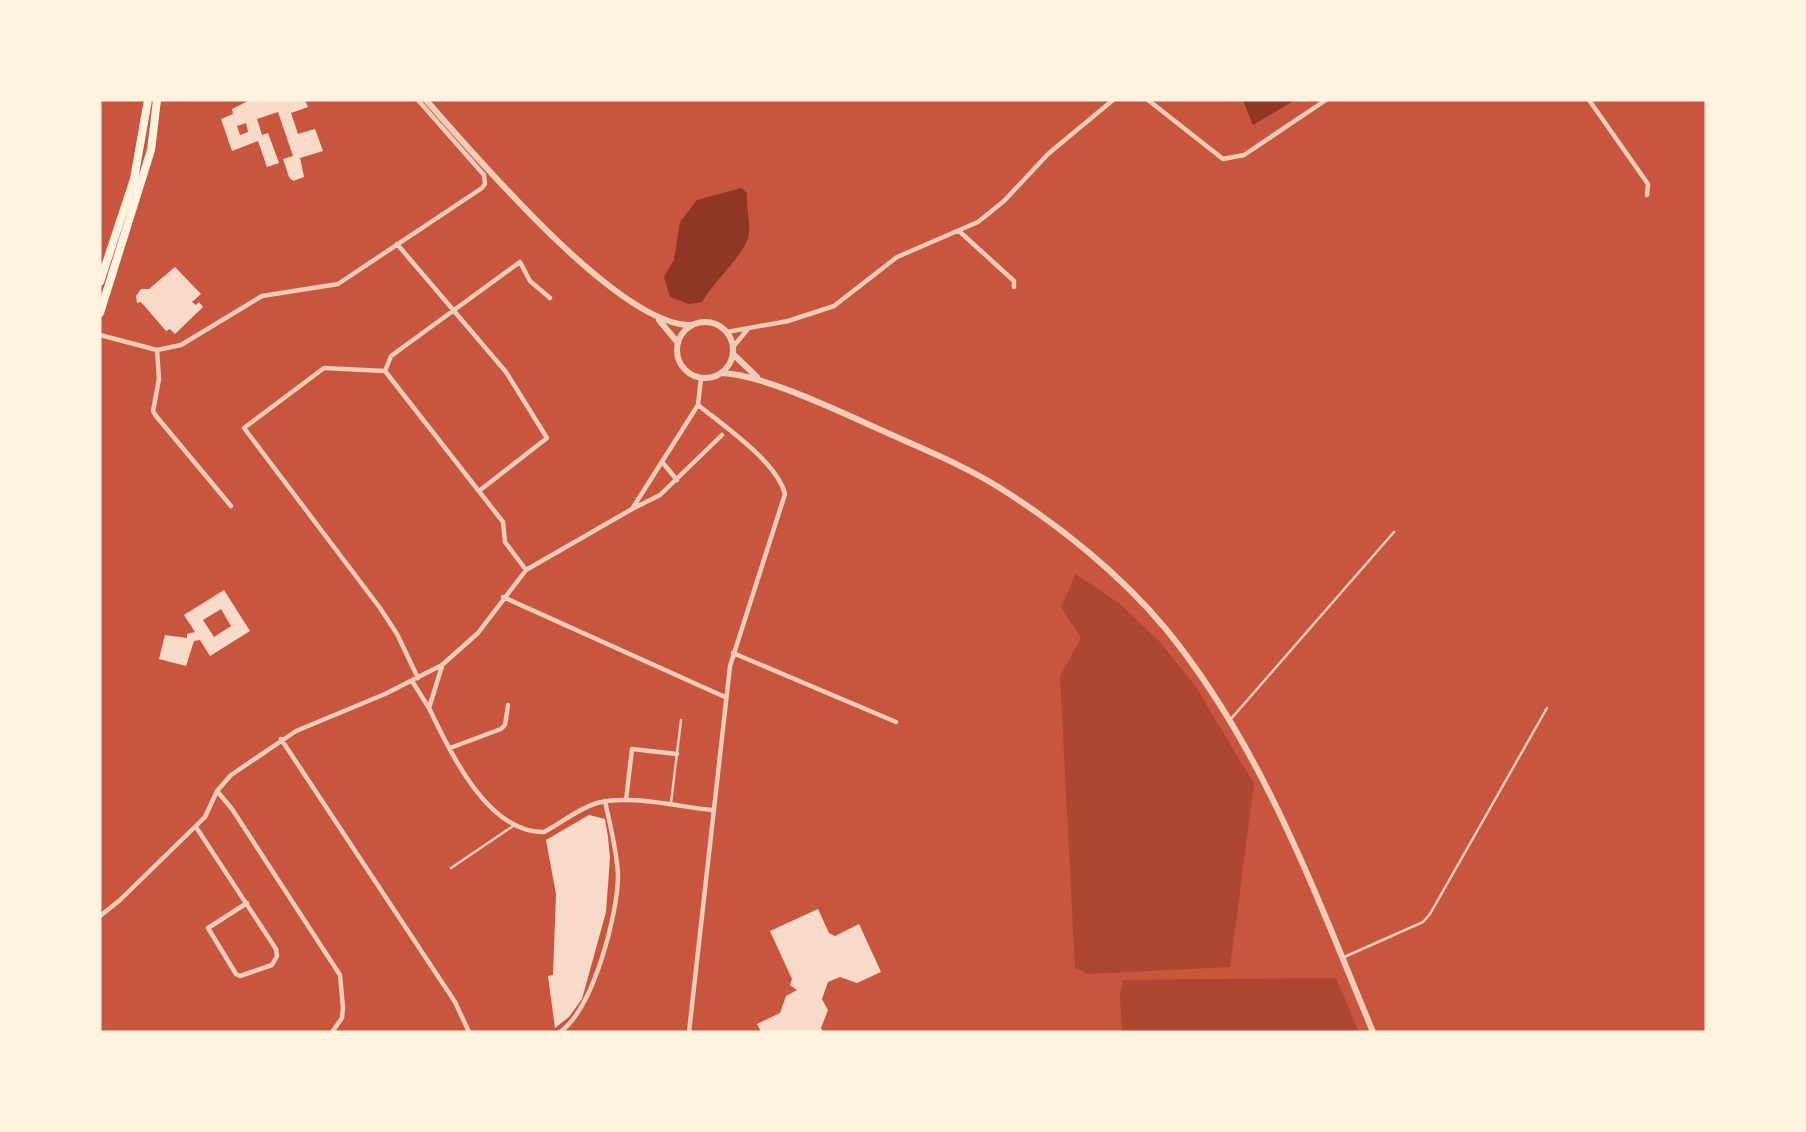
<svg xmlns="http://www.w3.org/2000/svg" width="1806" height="1132" viewBox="0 0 1806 1132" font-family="'Archivo Narrow',sans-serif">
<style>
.green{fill:#ae4732}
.water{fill:#8f3625}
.building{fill:#f7dbc8;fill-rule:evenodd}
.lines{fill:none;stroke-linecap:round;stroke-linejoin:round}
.service{stroke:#f1ccb7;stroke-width:2.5}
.minor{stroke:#f1ccb7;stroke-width:4.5}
.tertiary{stroke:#f1ccb7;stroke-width:6}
.primary{stroke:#fff3e0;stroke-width:8}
</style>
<rect width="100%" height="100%" fill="#c8553d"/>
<path class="green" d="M1076,574l44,30 39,37 35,43 60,100 -24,183 -142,7 -13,-6 -15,-292 21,-38 -20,-31z
M1336,978l23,54h-237l-2,-36 3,-16z"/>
<path class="water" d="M1243,100h52l-42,25z
M741,188l6,5c-1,14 3,27 2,40 0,17 -36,49 -47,69l-13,2 -19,-7 -6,-20 10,-17 6,-38 17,-22z"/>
<path class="building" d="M250,100h55l3,7 -17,6 7,21 17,-5 8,22 -23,7 4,19 -11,4 -4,-4 -6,-18 10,-3 -15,-44 -21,7 5,16 6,-2 11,30 -12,4 -9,-26 -26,10 -11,-32 12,-5 -1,-5zM246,123l2,9 -8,3 -3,-9z
M175,267l26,27 -9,8 4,3 3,-3 4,5 -28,27 -5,-5 -4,2 -25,-29 -4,1 -1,-7 5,-7h8z
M224,590l26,41 -40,25 -10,-16 -6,1 -8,25 -27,-7 6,-24 22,3v-4l8,-2 -11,-17zM221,609l10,17 -17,11 -11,-17z
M589,815l16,4 3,18 2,21 -4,54 -24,87 -13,18 -14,11 -7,-52 5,-1 3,-81 -10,-54z
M818,909l11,24 6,3 24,-12 22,48 -24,11 -17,-6 -12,5 -6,17 6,11 -7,18 2,4h-62l-4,-8 23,-11 6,-17 11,-6 -7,-5 2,-6 -22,-48z"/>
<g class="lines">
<path class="service" d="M1230,720l164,-188
M671,803l10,-83
M451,868l65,-44
M1342,958l81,-36 7,-8 117,-206"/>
<path class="minor" d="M1148,100l75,59 21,-4 82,-55
M1589,100l59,84 -1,11
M959,231l55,50v6
M397,244l109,128 41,66 -68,53
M727,332l61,-11 46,-15 63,-49 81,-35 26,-21 44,-47 65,-54
M100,335l57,15 24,-5 81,-49 76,-12 144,-96 3,-4 -1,-9 -66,-75
M733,347l14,-17
M157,350l2,29 -6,32 3,5 75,90
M385,371l118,151 2,20 21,28
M663,463l14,17
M632,509l28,-14 62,-60
M503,597l222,100
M733,653l163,69
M442,666l-13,42c21,43 58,125 115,124 18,-9 33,-23 53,-29 31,-9 82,4 115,7
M418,678l-21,-44 -17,-26 -136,-180 80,-60 61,3 6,-15 129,-94 10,19 20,17
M412,681l17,27
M281,739l174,263 14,30
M450,748l51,-19 4,-4 3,-20
M217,791l15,18 108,166 3,33 -1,10 -10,14
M626,800l6,-51 45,5
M196,827l80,122 1,7 -5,9 -32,11 -4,-2 -28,-46 39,-25
M100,916l20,-16 85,-83 12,-26 14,-16 65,-44 89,-37 57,-29 36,-32 48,-63 106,-61 66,-104 3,-27
M560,1032c33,-23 58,-117 58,-157 -1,-24 -8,-50 -13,-74
M689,1032l41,-366 55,-172c-8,-32 -61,-68 -87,-89"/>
<path class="tertiary" d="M426,100c49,55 194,228 266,225
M659,320l19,23
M677 350a28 28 0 1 1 56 0a28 28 0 1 1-56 0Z
M733,354l24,23
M721,373c43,1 128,43 169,61 37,17 75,32 110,54 59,37 120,86 165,140 97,118 150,265 208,404"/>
<path class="primary" d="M100,282l34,-103 14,-79
M100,313l51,-163 6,-50"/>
</g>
<rect width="1806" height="1132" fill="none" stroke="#fff3e0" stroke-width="203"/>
</svg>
